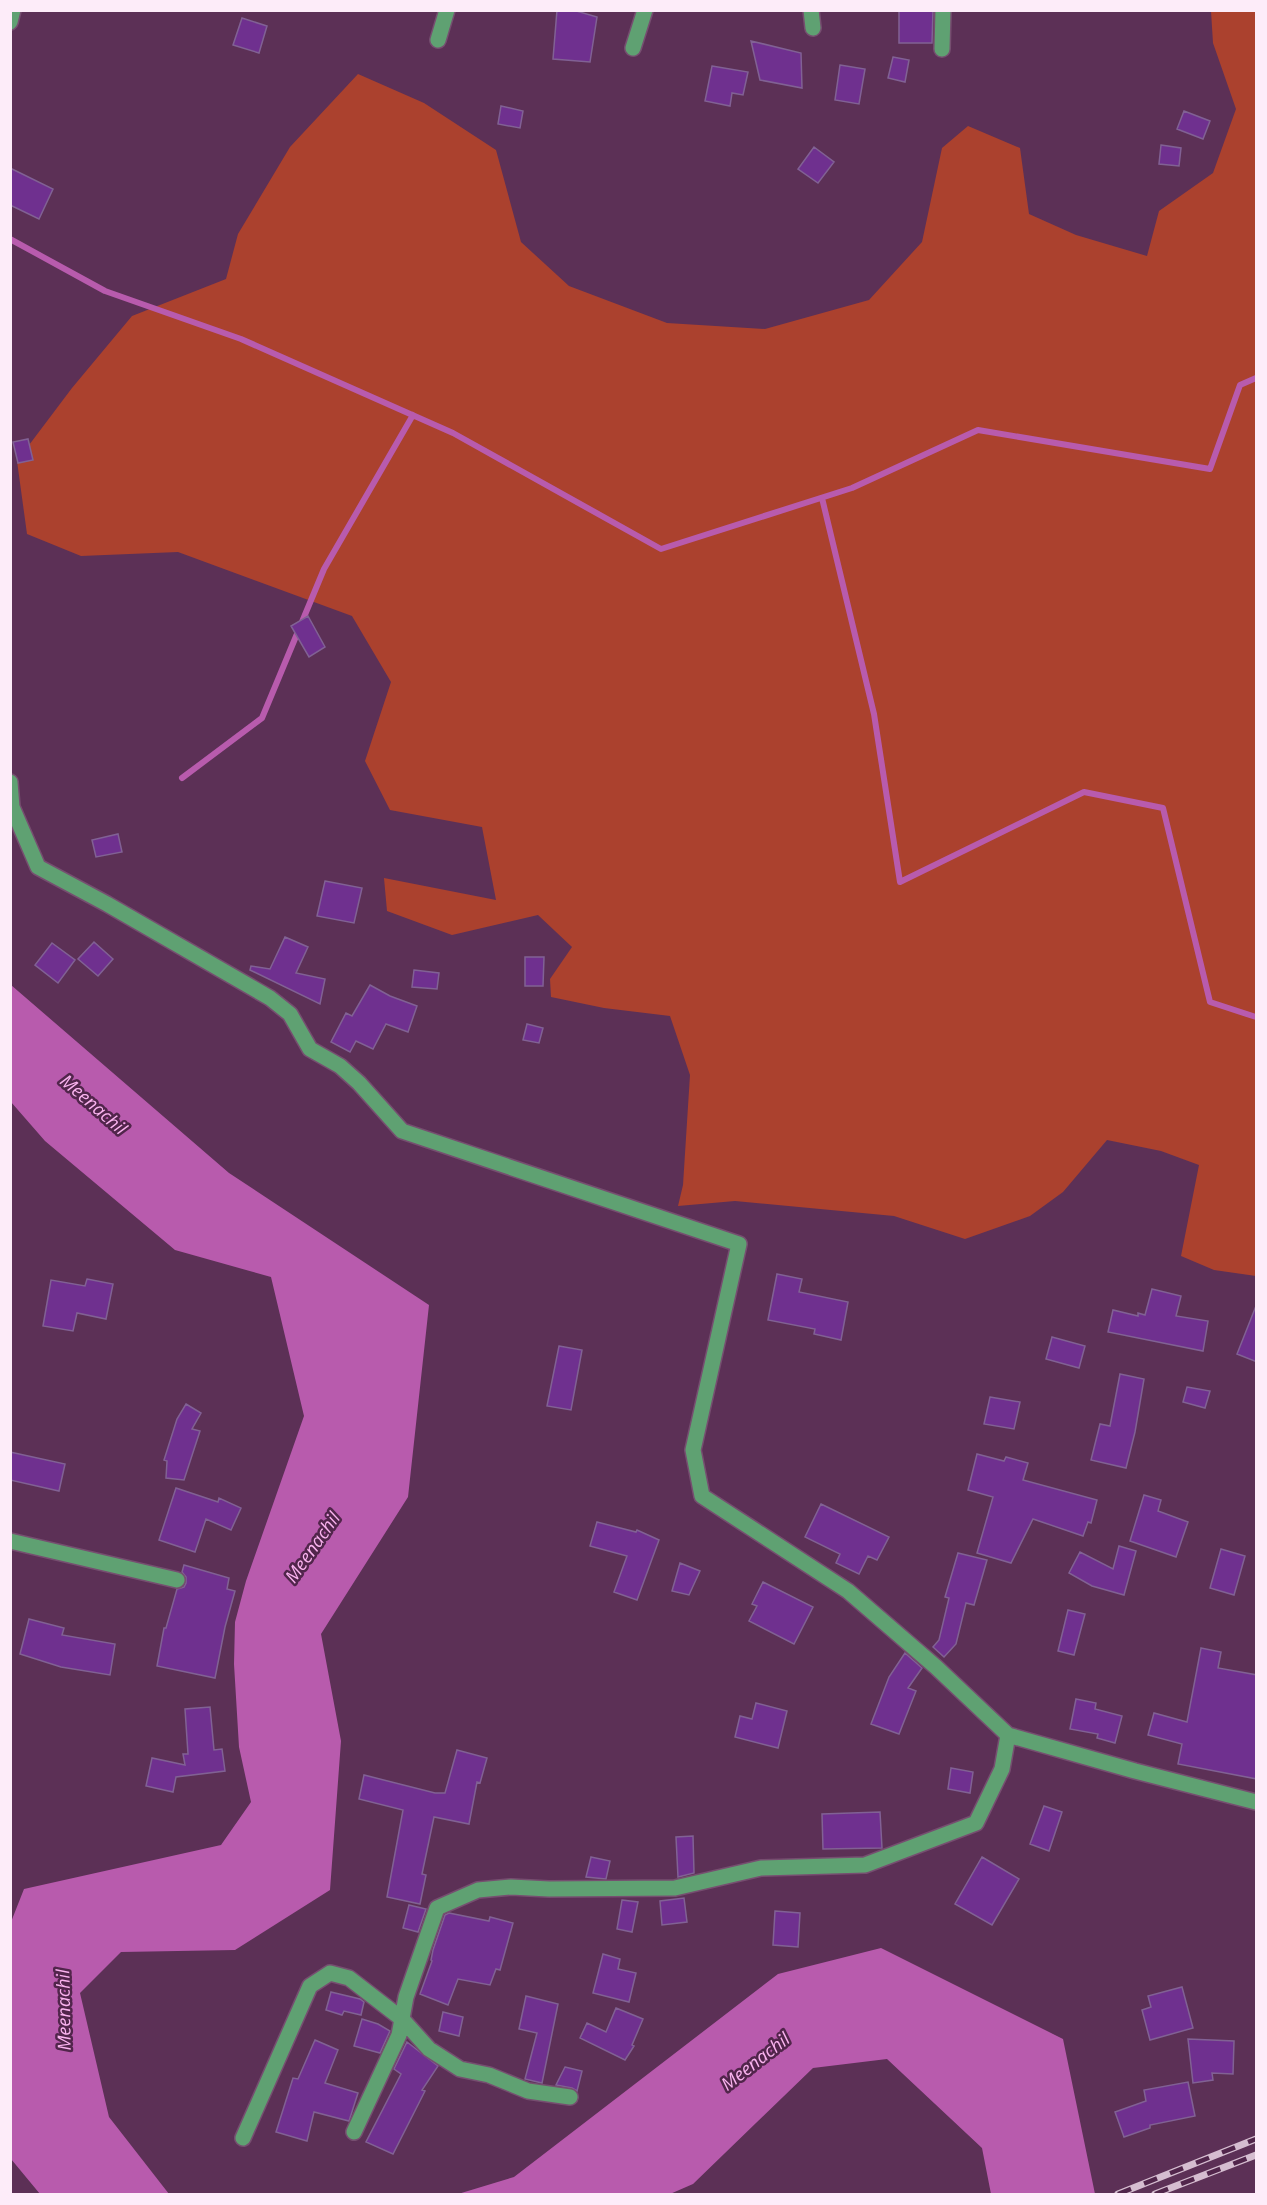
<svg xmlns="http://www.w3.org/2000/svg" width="1267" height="2205" viewBox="0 0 1267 2205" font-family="'Open Sans',sans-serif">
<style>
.green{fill:#ab412e}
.water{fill:#b85bad}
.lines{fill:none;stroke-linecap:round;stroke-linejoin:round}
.stream{stroke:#b85bad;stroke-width:6}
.building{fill:#6f308f;stroke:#816194;stroke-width:1.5}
.minor-casing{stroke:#764e70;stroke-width:18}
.minor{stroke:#5fa172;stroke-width:15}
.rail-casing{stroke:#d5bdd0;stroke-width:7}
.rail{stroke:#51254b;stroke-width:4.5;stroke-dasharray:14;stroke-linecap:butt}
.labels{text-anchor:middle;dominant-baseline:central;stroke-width:5;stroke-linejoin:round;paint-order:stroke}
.water-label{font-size:18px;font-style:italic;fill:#fab3ef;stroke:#51254b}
</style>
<rect width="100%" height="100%" fill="#5c3056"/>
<path class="green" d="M1211,11h45v1265l-42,-6 -33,-14 18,-91 -38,-14 -54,-11 -44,52 -33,24 -65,23 -71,-23 -159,-15 -57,5 5,-21 7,-110 -20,-59 -66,-8 -53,-11 -1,-18 22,-32 -34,-32 -86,20 -65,-24 -3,-33 112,22 -14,-73 -92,-17 -25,-49 26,-79 -39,-66 -174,-64 -97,4 -54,-22 -10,-73 55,-73 60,-72 94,-37 12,-45 52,-87 68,-73 66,29 72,47 25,92 48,44 98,37 98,6 104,-29 53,-58 20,-94 26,-22 52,22 9,66 47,21 71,21 12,-45 54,-38 23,-64 -23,-66z"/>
<path class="water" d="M11,985l218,188 200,132 -21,192 -87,137 20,107 -11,149 -95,60 -114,2 -41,41 29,124 60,77h-129l-29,-35v-237l13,-33 197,-44 30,-43 -12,-55 -5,-83 1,-42 11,-41 58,-165 -33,-139 -96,-27 -130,-109 -34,-39z
M881,1948l182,91 32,155h-104l-9,-46 -95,-89 -74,9 -120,116 -23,10h-212l56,-17 264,-203z"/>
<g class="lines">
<path class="stream" d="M10,239l95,52 136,48 212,94 208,116 191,-61 126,-58 232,39 30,-84 16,-7
M822,498l52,216 26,168 184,-90 79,16 47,194 46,15
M182,778l80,-60 62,-149 89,-154"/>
</g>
<path class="building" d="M557,10h16l24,7 -7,45 -37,-3z
M899,10h34l-1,33h-33z
M242,18l25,8 -8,27 -26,-8z
M751,41l50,12 1,35 -42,-8z
M893,57l16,3 -4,22 -17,-4z
M840,65l25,4 -6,35 -24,-4z
M712,66l36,6 -5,23 -11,-2 -2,13 -25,-5z
M501,106l22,5 -3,17 -22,-4z
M1184,111l26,10 -7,18 -26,-10z
M1161,145l20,3 -2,18 -20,-2z
M814,147l20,15 -16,21 -20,-14z
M10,168l43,21 -14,30 -29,-14z
M28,439l5,21 -15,3 -5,-21z
M308,616l17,31 -16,10 -18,-31z
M118,834l4,18 -26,5 -4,-17z
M325,881l37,7 -8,35 -37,-7z
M285,937l23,10 -12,26 29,6 -5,25 -70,-34 1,-4 19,3z
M94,942l19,17 -15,17 -20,-17z
M52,943l23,17 -17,23 -23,-18z
M525,957h19l-1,29h-18z
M414,970l25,3 -2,16 -25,-2z
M370,985l20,11 27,10 -9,26 -22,-8 -13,25 -17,-8 -6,11 -19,-10 15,-29 6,3z
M527,1024l16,4 -4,15 -16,-3z
M777,1274l25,5 -3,13 49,10 -7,38 -27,-6 1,-5 -47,-9z
M87,1279l26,5 -7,35 -29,-6 -4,18 -30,-5 8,-46 34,6z
M1152,1289l29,7 -5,20 32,5 -5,30 -95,-19 5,-22 25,6v-3l7,2z
M1256,1306h1v56l-20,-8z
M1052,1337l33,9 -6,22 -33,-9z
M559,1346l23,4 -11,60 -24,-4z
M1120,1374l24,5 -9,53 -9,36 -35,-8 9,-36 10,2z
M1187,1387l23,4 -5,17 -22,-6z
M990,1397l30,5 -6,27 -30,-5z
M186,1404l15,9 -9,16 8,2 -16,49 -18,-2 1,-17 -3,-1 13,-41z
M10,1452l55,12 -6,27 -49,-11z
M977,1454l27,7 2,-4 22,6 -5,17 74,20 -6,23 -3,-1 -5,14 -50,-17 -22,44 -34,-10 16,-56 -25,-7z
M176,1488l42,14 1,-4 22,10 -10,22 -25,-11 -11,33 -36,-12z
M1144,1495l17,5 -3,11 30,11 -12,35 -46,-16z
M821,1504l68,33 -12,23 -9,-4 -9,18 -23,-11 4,-9 -35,-17z
M597,1522l39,10 1,-2 22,10 -22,60 -23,-8 13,-36 -37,-10z
M1119,1546l17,5 -12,44 -32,-9 -23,-13 11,-21 33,17z
M1221,1549l24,7 -11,39 -24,-7z
M958,1553l29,7 -13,45 -8,-2 -10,41 -12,13 -11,-10 6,-7 10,-42 -4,-1z
M680,1563l20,8 -11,24 -17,-4z
M184,1565l45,13 -2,11 8,2 -10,36 -10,51 -58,-12 7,-38h2l11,-39 7,-2 2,-4v-6l-4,-5z
M763,1582l50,25 -19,37 -45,-23 8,-15 -5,-2z
M1068,1610l17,4 -11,41 -16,-4z
M29,1619l35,9 -2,7 53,9 -5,31 -49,-8 -41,-13z
M1201,1648l20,4 -3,16 39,7v104l-79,-15 4,-20 -34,-9 6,-22 33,9z
M905,1653l17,15 -14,20 8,3 -17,43 -28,-10 18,-47z
M1076,1699l20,4 -1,6 27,7 -7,27 -18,-5 1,-4 -28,-5z
M756,1703l31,8 -9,37 -43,-11 5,-21 12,3z
M210,1707l4,43 8,-1 3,22 -49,6 -3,15 -27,-6 6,-28 33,7 -2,-11h5l-3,-45z
M457,1750l30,8 -7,25 -3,-1 -8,42 -35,-7 -12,57 4,1 -6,29 -33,-7 16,-87 -44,-11 5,-24 71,18h10z
M951,1768l22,4 -3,21 -22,-4z
M1044,1806l18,6 -13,39 -19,-7z
M880,1812l2,36 -59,1 -1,-35z
M693,1836l1,37 -16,4 -2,-40z
M591,1857l19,4 -4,18 -20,-2z
M982,1857l37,22 -27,46 -37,-21z
M684,1898l3,24 -25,3 -2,-24z
M622,1900l16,2 -6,30 -15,-3z
M409,1905l17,4 -8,23 -15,-4z
M775,1911l25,2 -2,34 -25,-2z
M449,1913l40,8 1,-4 23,6 -13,47 -4,-1 -6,16 -32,-6 -10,26 -28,-11 12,-33 -1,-1 2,-10 12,-35z
M603,1954l17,5 -2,10 18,4 -7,29 -36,-9z
M1182,1987l11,41 -43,12 -8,-30 9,-3 -3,-11z
M331,1992l29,7 4,3 -3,13 -17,-4 -2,4 -16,-5z
M526,1996l32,8 -16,79 -17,-4 12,-46 -18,-4z
M616,2008l27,11 -11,26 2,1 -9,14 -45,-22 7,-15 19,9z
M443,2012l20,5 -4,19 -20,-5z
M362,2019l16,5 12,7 -10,22 -26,-7z
M1188,2039l46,2 -1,33 -21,-1 1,7 -20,3z
M315,2040l23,10 -13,33 33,10 -9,28 -35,-9 -7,29 -31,-9 17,-54 5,1z
M407,2042l31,24 -16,24 3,1 -32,63 -27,-12 35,-68 -7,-5z
M565,2067l17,4 -5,20 -5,-3 -16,-3z
M1188,2082l7,34 -45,9v3l-26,9 -9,-25 31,-11 -2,-11z"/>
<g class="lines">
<g class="minor-casing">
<path id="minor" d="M811,10l2,18
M10,22l3,-12
M438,40l9,-30
M633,48l12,-38
M942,49l1,-39
M10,782l2,25 26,60 69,37 163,94 20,16 20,35 30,17 19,17 43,48 337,113 -46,206 9,46 146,95 88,76 72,68 127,36 121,31
M10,1541l167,39
M354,2132l45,-97 7,-38 31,-89 41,-18 33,-3 38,2 126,-1 86,-20 104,-3 111,-42 26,-54 6,-34
M243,2138l67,-152 20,-13 19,5 53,41 27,30 31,20 29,6 39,16 42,6"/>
</g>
<use href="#minor" class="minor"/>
<g class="rail-casing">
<path id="rail" d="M1118,2194l138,-55
M1155,2194l101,-39"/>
</g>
<use href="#rail" class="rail"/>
</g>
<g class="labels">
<g class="water-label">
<text transform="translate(94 1104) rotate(41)">Meenachil</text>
<text transform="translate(312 1547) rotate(-55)">Meenachil</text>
<text transform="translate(63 2010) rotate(-91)">Meenachil</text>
<text transform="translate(755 2061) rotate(-38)">Meenachil</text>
</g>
</g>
<rect width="1267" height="2205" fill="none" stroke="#fdecf9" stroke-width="24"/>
</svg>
